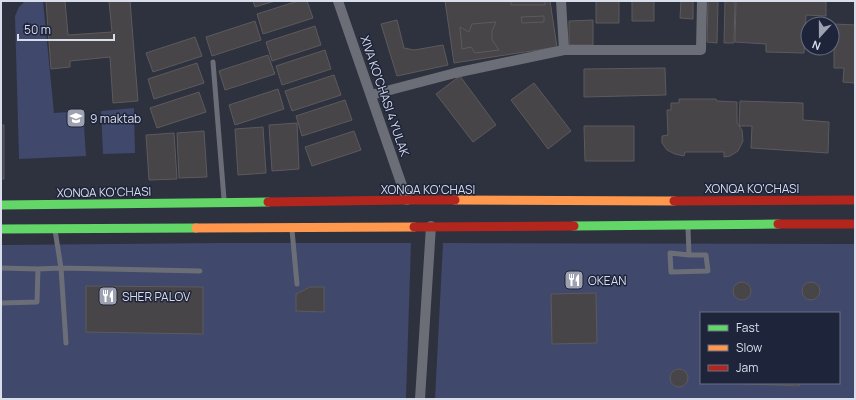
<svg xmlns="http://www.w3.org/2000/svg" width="856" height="400" viewBox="0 0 856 400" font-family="Manrope,sans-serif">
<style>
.green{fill:#40486b;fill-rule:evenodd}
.building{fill:#484548;stroke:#5c5a5d}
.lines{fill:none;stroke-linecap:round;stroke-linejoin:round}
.lane{stroke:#6b6e77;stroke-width:5}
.street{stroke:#6b6e77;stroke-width:10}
.fast{stroke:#63d668;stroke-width:9}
.slow{stroke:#ff974d;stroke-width:9}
.jam{stroke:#b3261e;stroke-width:9}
.labels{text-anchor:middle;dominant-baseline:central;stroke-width:3;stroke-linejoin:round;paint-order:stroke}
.street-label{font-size:12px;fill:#d9deed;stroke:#1e243a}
.poi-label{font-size:12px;fill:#d9deed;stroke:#1e243a;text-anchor:start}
</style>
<rect width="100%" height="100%" fill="#2e313e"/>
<path class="green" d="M25,1h18l11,112 29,-2 3,45 -67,3 -4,-143 4,-9z
M134,108l1,45 -32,1 -2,-43z
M220,243h191l-5,156h-405v-154z
M443,243l412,1v155h-420zM701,313h138v70h-138z"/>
<path class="building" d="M46,1h19l3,34 44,-3 -3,-31h21l8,100 -25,2 -3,-46 -40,4v6l-19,2z
M253,1h22l-20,6z
M298,1h9l6,17 -50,16 -6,-20z
M445,1h105l7,46 -103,16z
M511,1h34v4h-34z
M596,1h23v22h-23z
M632,1h22v20h-22z
M681,1h12v18l-13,-1z
M708,1h10l-1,42 -10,-1z
M725,1h10l-1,42h-10z
M736,1h90v15l-20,-1 -2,38 -38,-1v-8l-31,-2z
M544,16v6l-22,1 -1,-6z
M397,20l7,28 10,2 29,-5 5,20 -51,11 -16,-52z
M593,20v25h-24v-24z
M255,21l6,19 -49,16 -6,-19z
M496,22l-4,9v9l7,10 -24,3 -4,-6 -9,2 -2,-22 9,5 3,-8z
M834,24l21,1v58l-12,-1 1,-14h-10z
M315,26l6,19 -49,16 -6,-19z
M195,37l7,19 -49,16 -7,-19z
M325,50l6,19 -49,16 -6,-19z
M268,55l7,19 -50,16 -6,-19z
M197,63l7,20 -50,16 -6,-20z
M665,68l1,27 -82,2v-28z
M334,75l7,20 -49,16 -7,-20z
M460,76l36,49 -23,17 -37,-48z
M534,83l37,48 -23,18 -37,-49z
M278,89l6,20 -49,16 -6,-20z
M199,92l7,20 -49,16 -7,-20z
M679,99h37l1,2 20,1v21l5,7 1,11 -5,10 -8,5 -6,1v-5h-39l-1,4 -9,-2 -8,-4 -5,-7v-7l6,-1 -1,-25h4v-7h8z
M345,100l7,20 -50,16 -6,-20z
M740,101l63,2v17l26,2 -1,31 -77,-5 1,-22h-13z
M297,123l2,46 -27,2 -3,-46z
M1,125h3v54h-3z
M584,126h50v35h-49z
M263,127l3,46 -28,2 -3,-46z
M204,131l3,46 -28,1 -2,-45z
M354,131l7,19 -49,16 -7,-19z
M174,133l3,46 -28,1 -3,-45z
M733 291a9 9 0 1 1 18 0a9 9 0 1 1-18 0Z
M802 291a9 9 0 1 1 18 0a9 9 0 1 1-18 0Z
M86,286l117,1v47l-117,-2z
M310,287h14v25l-28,-1v-17z
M596,293l1,50 -45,1 -1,-50z
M670 378a9 9 0 1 1 18 0a9 9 0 1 1-18 0Z
M727,383h73l-1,3z"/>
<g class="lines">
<path class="lane" d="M213,62l11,137
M688,228l1,27 -19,-2 1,19 37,-1 -2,-16h-17
M292,230l5,54
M1,268l37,1 23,-1 -6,-38
M1,303l36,-1 1,-33
M66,343l-5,-75 139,3"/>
<path class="street" d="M338,1l69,199
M561,1l3,49
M371,95l84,-22 109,-23h137l1,-49
M420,399l11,-173"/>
<path class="fast" d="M1,205l267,-3
M574,226l204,-2
M1,229l195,-1"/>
<path class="slow" d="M455,200l219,1
M196,228l218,-1"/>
<path class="jam" d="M674,201l181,-1
M268,202l139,-2h48
M778,224h77
M414,227l160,-1"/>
</g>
<defs>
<g id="school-square" transform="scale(1)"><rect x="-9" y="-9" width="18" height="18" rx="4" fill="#9da1b0" stroke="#1e243a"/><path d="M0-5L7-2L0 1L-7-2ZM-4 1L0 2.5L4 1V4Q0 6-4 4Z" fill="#fff"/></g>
<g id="restaurant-square" transform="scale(1)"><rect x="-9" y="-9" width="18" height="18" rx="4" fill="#9da1b0" stroke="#1e243a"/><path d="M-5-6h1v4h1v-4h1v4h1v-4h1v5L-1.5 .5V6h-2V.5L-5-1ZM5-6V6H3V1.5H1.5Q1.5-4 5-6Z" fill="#fff"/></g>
</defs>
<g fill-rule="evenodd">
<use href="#school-square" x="76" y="118"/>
<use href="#restaurant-square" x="574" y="280"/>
<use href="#restaurant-square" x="108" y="296"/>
</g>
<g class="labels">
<g class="street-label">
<text transform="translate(385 96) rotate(71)">XIVA KO'CHASI 4 YULAK</text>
<text x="752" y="188">XONQA KO'CHASI</text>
<text x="428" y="189">XONQA KO'CHASI</text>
<text transform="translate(104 192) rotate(-1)">XONQA KO'CHASI</text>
</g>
<g class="poi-label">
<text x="90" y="118">9 maktab</text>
<text x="588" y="280">OKEAN</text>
<text x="122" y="296">SHER PALOV</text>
</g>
</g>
<rect width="856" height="400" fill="none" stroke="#d9deed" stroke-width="4"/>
<rect x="700" y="312" width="140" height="72" fill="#1e243a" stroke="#696e82"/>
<rect x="708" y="325" width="20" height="6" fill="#63d668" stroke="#696e82"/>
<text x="736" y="332" font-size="12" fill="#d9deed">Fast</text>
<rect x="708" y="345" width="20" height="6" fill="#ff974d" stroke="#696e82"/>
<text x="736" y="352" font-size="12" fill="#d9deed">Slow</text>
<rect x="708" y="365" width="20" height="6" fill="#b3261e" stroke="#696e82"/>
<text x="736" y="372" font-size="12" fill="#d9deed">Jam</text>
<g transform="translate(820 36) rotate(201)"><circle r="19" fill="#1e243a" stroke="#696e82"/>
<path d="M0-3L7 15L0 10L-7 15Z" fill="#9da1b0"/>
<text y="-6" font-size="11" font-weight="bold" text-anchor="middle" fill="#d9deed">N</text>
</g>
<path d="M18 34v6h96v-6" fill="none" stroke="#d9deed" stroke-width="2"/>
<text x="24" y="34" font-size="12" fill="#d9deed" stroke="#1e243a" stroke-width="3" paint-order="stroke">50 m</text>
</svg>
